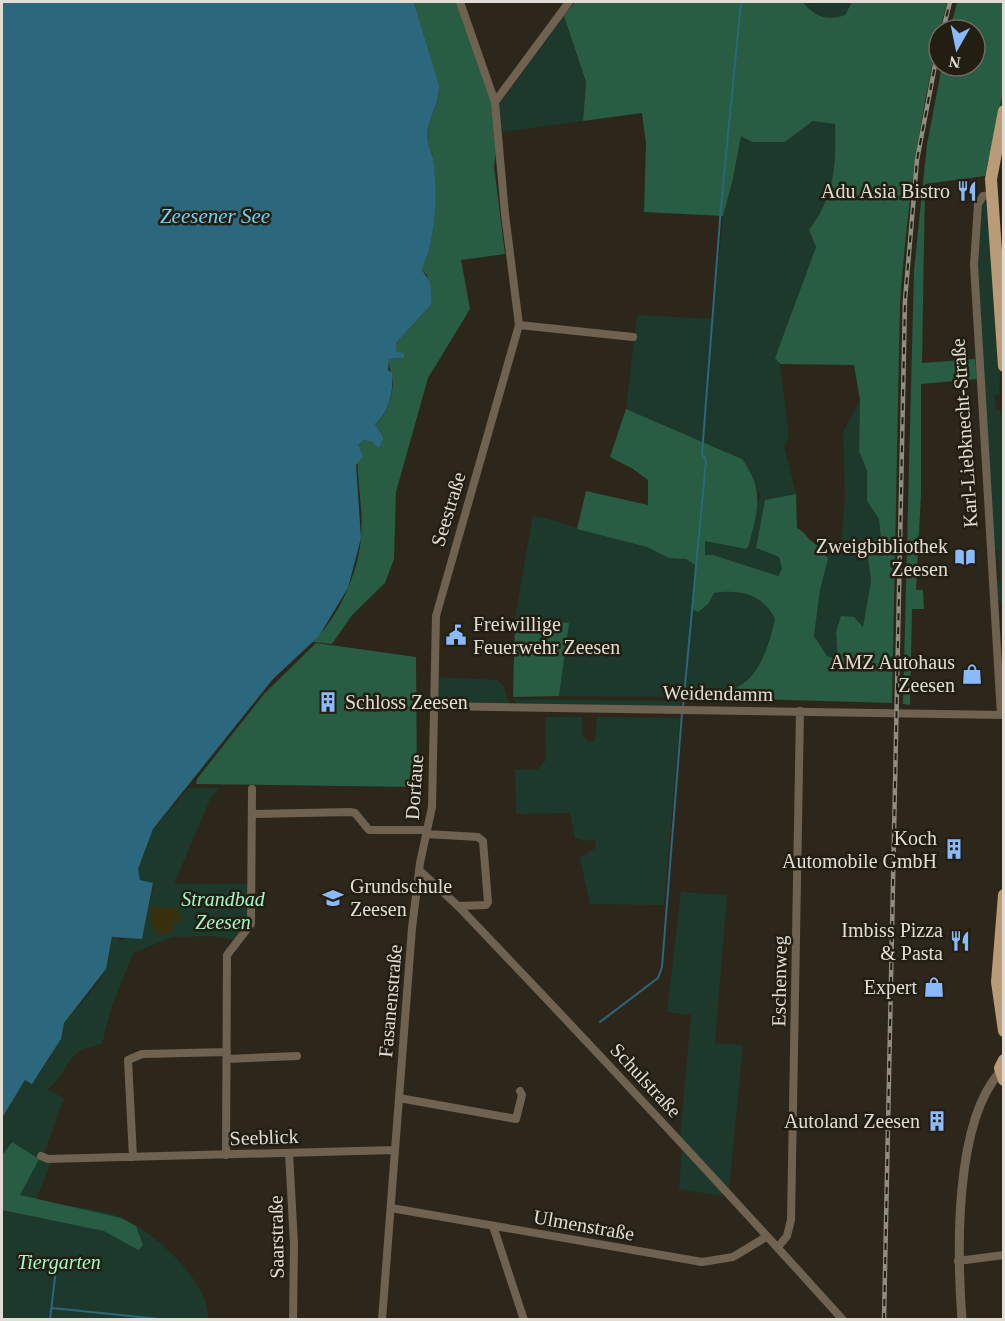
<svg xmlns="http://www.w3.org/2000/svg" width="1005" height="1321" viewBox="0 0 1005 1321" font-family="'Times New Roman',serif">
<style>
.green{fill:#1d392b}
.forest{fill:#285c43}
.sand{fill:#372f0e}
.water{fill:#2b677d}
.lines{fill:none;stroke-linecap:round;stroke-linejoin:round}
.stream{stroke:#2b677d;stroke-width:2}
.minor{stroke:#706251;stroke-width:8}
.tertiary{stroke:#706251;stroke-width:9}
.primary{stroke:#b99b78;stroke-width:12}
.rail-casing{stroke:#918c82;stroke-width:4.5}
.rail{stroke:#231e12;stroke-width:2;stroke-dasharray:7;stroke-linecap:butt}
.labels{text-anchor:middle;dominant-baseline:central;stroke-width:5;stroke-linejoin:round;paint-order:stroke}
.poi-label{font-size:20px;fill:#e1ddd5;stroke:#231e12;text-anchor:end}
.street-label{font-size:20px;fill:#e1ddd5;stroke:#231e12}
.park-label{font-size:20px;font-style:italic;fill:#a5f7cb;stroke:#231e12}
.water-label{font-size:21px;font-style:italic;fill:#73cef2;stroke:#231e12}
</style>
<rect width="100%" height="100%" fill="#2d271b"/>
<path class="green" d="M803,2h49l-7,13c-17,6 -31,2 -42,-13z
M564,16l22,66 -3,39 -81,11 -3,-27z
M813,121l23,3c0,42 -1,70 -27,106l7,17 -41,111 5,6 9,72 -5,10 12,48 -31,6 -9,48 23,9 3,12 -5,7 -64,-21h-9l1,-14 40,8 4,-4 11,-50 -18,-36 -116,-50 11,-94 76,4 10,-103 10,-37 8,-43 44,6z
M988,201l12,172 -1,21 -5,1 2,15h4l4,16 -1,178 -6,-5 -1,-18 4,-1 -2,-30h-5l-17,-286 3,-54 4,-8z
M860,400l-1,51 8,20v30l12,18 2,19 -15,5 5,38 -8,47 -27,4 3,28 -12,-4 -13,-19 6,-47 8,-31 -6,-12 8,-3 11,1 4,-47 -2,-66z
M533,515l114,32 22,11 17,1 9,6 -3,44 17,-6 5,-10c26,-4 49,2 61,26 -7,29 -17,67 -52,73 -10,2 -23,-1 -34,-2v7l-130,-1 9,-72 -53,-6z
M437,677l60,3 6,5 6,18h-72z
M513,699l168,2 -1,6 -163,-3z
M545,717h37v17l7,8 6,-1 2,-24 83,1 -16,187 -74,-1 -10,-46 15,-10 1,-9 -10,2 -11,-3 -5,-25 -54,1 -1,-45 22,1 9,-10z
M189,788h31l-9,9 -37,87h76v40l-12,16 -26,-4 -39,1 -40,16 -22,55 -9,36c-39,6 -30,25 -55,46l17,8 -19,53 -5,6 14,-2 -18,44c28,8 60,8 86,19 32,14 88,64 86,101h-206v-155l2,-11 -2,-1v-34l24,-39 14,-6 21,-34 3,-16 34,-40 8,-14 7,-32 8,4 6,-3h15l12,-54 -14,-4 -3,-11 16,-40z
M681,892l46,3 -12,148 28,2 -14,145 -49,-52 11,-123 -24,-3z
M682,1150l41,43 -2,3 -42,-7z"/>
<path class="forest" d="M414,2h43l38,97 4,33 -5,34 11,88 -44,6 9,49 -42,69 -32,114 -2,67 -9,24 -33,32 -20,29 -19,-2c26,-26 45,-68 48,-104 3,-32 -6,-62 -3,-93l6,-5 8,2 7,7 5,-11 -9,-14c12,-9 17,-26 18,-41 0,-8 -5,-15 -4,-24l15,-1 -8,-7v-8l36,-39 -5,-29 -5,-5c14,-33 13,-72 12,-107 -1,-9 -7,-19 -7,-28 1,-17 13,-30 12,-49z
M575,2h228c11,15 25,19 42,13l7,-13h95c-26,101 -39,195 -47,301l-8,400 -203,-6v-8c11,1 24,5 34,3 35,-6 45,-44 52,-73 -11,-24 -35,-30 -61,-26l-5,10 -11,9 -6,-3 3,-44 -9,-6 -17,-1 -22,-11 -70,-18 9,-38 62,14v-25l-15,-11 -23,-12 16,-48 116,50c23,32 16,50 7,86l-3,4 -41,-8v14h8l65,21 4,-7 -3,-12 -23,-9 9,-48 31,-6 1,34c12,6 8,12 25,19l6,12 -8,31 -6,46 13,20 11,4 -2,-28 5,-16 13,1 9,10 8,-46 -5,-38 15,-5 -2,-19 -12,-18v-30l-8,-20 1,-51 -6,-35 -74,-1 -5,-6 41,-111 -7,-17c26,-35 27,-64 26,-106l-22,-3 -28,21h-33l-11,-6 -8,43 -10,37 -79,-4 2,-68 -4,-31 -59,8 3,-39 -22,-66z
M957,2h46v90l-18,84 -60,8 -3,179 53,-4 2,20 -56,5v110l-5,96h7l1,19h-12l-2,96 -7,-1 11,-434 13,-126 15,-78h33v-36h-25z
M515,618l54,5 -10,73 -46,1z
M316,643l100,14 1,130 -221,-3 1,-5 67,-85z
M12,1142l27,17 -19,36 101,23 15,8 7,19 -5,5 -34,-19 -102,-21v-58l2,1z"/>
<path class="sand" d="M150,907l27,1 6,13h-10v11l-16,3 -7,-17z"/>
<path class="water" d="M2,2h412l25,83c1,20 -11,33 -12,50 0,9 6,19 7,28 3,35 2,74 -12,107l8,12 2,22 -36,39v8l8,3v4l-15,1 -1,11 4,3c2,18 -3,40 -17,51l9,14 -5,11 -7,-7 -8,-2 -6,5 5,11 -7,9 5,73 -13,50 -29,48 -46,43 -120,150 -15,40 2,11 13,3 -11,56 -30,-2 -6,32 -42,54 -3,16 -29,45 -7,-4 -23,38z"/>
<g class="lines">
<path class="stream" d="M683,707l23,-247 -4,-6 19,-247 20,-205
M600,1022l58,-44 4,-11 20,-254
M52,1308l117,12
M50,1320l6,-52"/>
<path class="minor" d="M495,102l74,-100
M993,195l-10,1 -5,8 -4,61 27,450
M519,325l114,12
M432,706l572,9
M252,814l98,-2 5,1 14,17h58
M426,834l52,3 5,4 5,61 -2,3 -28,1
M419,870l39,36c130,136 259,274 385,414
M227,1059l70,-3
M399,1098l117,21 6,-24 -2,-4
M289,1153l5,91 -1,76
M226,1155l1,-200 24,-31 1,-135
M41,1156l7,3 347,-9
M133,1157l-5,-97 14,-6 85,-2
M391,1208l311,54 31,-5 33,-20
M493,1226l31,94
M778,1247l9,-11 4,-16 9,-509
M958,1261l46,-6
M382,1320l30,-392 8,-65 12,-56 4,-191 83,-291 -14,-111 -10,-112 -35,-100"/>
<path class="tertiary" d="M962,1320c-5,-67 -8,-197 38,-248"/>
<path class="primary" d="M1004,111l-13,68 13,187
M1004,895l-7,87 7,49
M1004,1060l-4,8 4,12"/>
<g class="rail-casing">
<path id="rail" d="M943,30l7,-28
M884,1320l21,-1020 12,-140 22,-116"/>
</g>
<use href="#rail" class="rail"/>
</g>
<defs>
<g id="restaurant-bare" transform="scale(1.62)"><path d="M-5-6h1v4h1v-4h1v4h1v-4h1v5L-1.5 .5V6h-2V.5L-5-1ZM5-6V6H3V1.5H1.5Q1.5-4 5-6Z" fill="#8abafc" stroke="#231e12" stroke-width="2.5" paint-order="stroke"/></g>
<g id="library-bare" transform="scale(1.62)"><path d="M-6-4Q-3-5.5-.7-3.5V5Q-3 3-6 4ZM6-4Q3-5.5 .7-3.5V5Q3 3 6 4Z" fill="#8abafc" stroke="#231e12" stroke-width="2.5" paint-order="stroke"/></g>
<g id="civic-bare" transform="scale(1.62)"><path d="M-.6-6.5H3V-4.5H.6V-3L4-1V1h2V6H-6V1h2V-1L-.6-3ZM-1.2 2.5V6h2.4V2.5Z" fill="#8abafc" stroke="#231e12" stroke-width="2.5" paint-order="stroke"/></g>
<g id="shop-bare" transform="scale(1.62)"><path d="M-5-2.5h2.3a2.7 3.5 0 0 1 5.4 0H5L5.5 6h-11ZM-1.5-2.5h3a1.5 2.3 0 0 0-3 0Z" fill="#8abafc" stroke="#231e12" stroke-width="2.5" paint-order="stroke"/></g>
<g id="building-bare" transform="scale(1.62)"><path d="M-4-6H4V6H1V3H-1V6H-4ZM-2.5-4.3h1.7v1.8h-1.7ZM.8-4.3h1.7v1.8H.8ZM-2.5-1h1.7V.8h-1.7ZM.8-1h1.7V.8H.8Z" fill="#8abafc" stroke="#231e12" stroke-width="2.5" paint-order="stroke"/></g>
<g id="school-bare" transform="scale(1.62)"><path d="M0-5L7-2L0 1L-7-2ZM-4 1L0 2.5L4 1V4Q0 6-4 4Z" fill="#8abafc" stroke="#231e12" stroke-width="2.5" paint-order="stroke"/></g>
</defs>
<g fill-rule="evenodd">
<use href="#restaurant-bare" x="967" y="191"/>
<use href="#library-bare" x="965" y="557"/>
<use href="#civic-bare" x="456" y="635"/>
<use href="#shop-bare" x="972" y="674"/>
<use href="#building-bare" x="328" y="702"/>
<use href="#building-bare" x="954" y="849"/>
<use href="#school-bare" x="333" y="898"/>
<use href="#restaurant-bare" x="960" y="941"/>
<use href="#shop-bare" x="934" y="987"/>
<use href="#building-bare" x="937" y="1121"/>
</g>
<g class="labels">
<g class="poi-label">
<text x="950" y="191">Adu Asia Bistro</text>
<text x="948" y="546">Zweigbibliothek<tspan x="948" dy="23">Zeesen</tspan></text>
<text x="473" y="624" text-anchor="start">Freiwillige<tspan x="473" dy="23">Feuerwehr Zeesen</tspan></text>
<text x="955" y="662">AMZ Autohaus<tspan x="955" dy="23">Zeesen</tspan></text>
<text x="345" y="702" text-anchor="start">Schloss Zeesen</text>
<text x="937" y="838">Koch<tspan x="937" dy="23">Automobile GmbH</tspan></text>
<text x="350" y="886" text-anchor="start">Grundschule<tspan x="350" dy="23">Zeesen</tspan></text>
<text x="943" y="930">Imbiss Pizza<tspan x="943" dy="23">&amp; Pasta</tspan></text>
<text x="917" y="987">Expert</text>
<text x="920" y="1121">Autoland Zeesen</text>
</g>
<g class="street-label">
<text transform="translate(964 433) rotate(-94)">Karl-Liebknecht-Straße</text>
<text transform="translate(448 509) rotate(-73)">Seestraße</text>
<text transform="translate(718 693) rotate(1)">Weidendamm</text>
<text transform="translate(414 787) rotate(-86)">Dorfaue</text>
<text transform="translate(779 981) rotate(-89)">Eschenweg</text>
<text transform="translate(390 1001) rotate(-85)">Fasanenstraße</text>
<text transform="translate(646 1080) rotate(47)">Schulstraße</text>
<text transform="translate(264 1137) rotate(-2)">Seeblick</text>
<text transform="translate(584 1225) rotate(10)">Ulmenstraße</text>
<text transform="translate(276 1237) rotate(-91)">Saarstraße</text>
</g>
<g class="park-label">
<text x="223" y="899">Strandbad<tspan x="223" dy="23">Zeesen</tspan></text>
<text x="59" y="1262">Tiergarten</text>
</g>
<g class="water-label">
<text x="215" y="216">Zeesener See</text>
</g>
</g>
<rect width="1005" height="1321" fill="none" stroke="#e1ddd5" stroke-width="6"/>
<g transform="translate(957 48) rotate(189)"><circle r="28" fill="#231e12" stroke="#6f6a60" stroke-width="1.5"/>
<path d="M0-4.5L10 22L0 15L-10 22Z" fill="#8abafc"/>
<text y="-9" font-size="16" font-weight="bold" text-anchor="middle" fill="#e1ddd5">N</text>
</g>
</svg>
